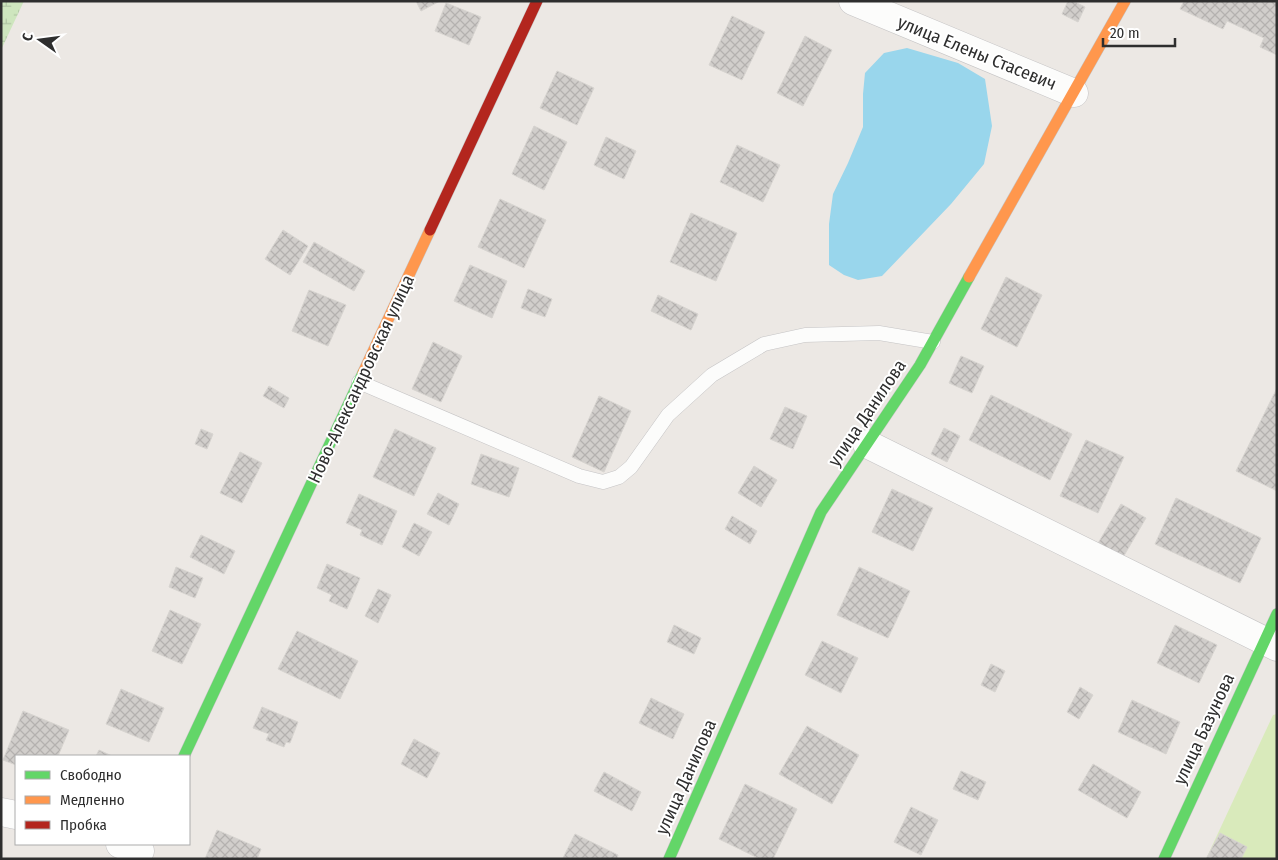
<svg xmlns="http://www.w3.org/2000/svg" width="1278" height="860" viewBox="0 0 1278 860" font-family="'Fira Sans Condensed',sans-serif">
<style>
.wetland{fill:url(#wetland-marsh)}
.pitch{fill:#d9eabb}
.water{fill:#99d6ec}
.building{fill:url(#building-cross-hatch);stroke:#d7d4d0}
.lines{fill:none;stroke-linecap:round;stroke-linejoin:round}
.lane-casing{stroke:#c5c4c5;stroke-width:15}
.street-casing{stroke:#c5c4c5;stroke-width:29}
.fast-casing{stroke:#c5c4c5;stroke-width:12}
.slow-casing{stroke:#c5c4c5;stroke-width:12}
.jam-casing{stroke:#c5c4c5;stroke-width:12}
.lane{stroke:#fcfcfb;stroke-width:14}
.street{stroke:#fcfcfb;stroke-width:28}
.fast{stroke:#63d668;stroke-width:11}
.slow{stroke:#ff974d;stroke-width:11}
.jam{stroke:#b3261e;stroke-width:11}
.labels{text-anchor:middle;dominant-baseline:central;stroke-width:4;stroke-linejoin:round;paint-order:stroke}
.street-label{font-size:18px;fill:#2e2e2e;stroke:#fff}
</style>
<defs>
<pattern id="wetland-marsh" width="20" height="14" patternUnits="userSpaceOnUse" patternTransform="scale(1.25)"><rect width="20" height="14" fill="#cee6be"/><path d="M1 5h8M5 5V1M11 12h8M15 12V8" fill="none" stroke="#b1c6a4"/></pattern>
<pattern id="building-cross-hatch" width="8" height="8" patternUnits="userSpaceOnUse" patternTransform="scale(1.25)"><rect width="8" height="8" fill="#d1cecb"/><path d="M0 0l8 8M0 8l8-8" fill="none" stroke="#b4b1af"/></pattern>
</defs>
<rect width="100%" height="100%" fill="#ece8e4"/>
<path class="wetland" d="M1,1h23l-23,49z"/>
<path class="pitch" d="M1277,714v145h-71l67,-144z"/>
<path class="water" d="M907,48l51,15 27,16 7,47 -8,38 -33,40 -69,72 -24,4 -14,-5 -15,-10v-41l4,-30 15,-31 15,-36v-33l2,-21 19,-20z"/>
<path class="building" d="M416,1h24l-19,10z
M1068,1h5l12,6 -7,15 -16,-8z
M1184,1h93v54l-17,-8 4,-9 -37,-17 -4,8 -43,-20z
M446,3l35,14 -12,28 -34,-14z
M732,16l33,16 -23,48 -33,-15z
M805,36l27,14 -29,56 -26,-13z
M557,71l37,17 -17,37 -37,-17z
M534,126l33,16 -23,48 -32,-16z
M606,137l30,14 -12,28 -30,-14z
M737,145l43,20 -17,37 -43,-20z
M500,199l46,21 -22,48 -46,-21z
M691,213l46,20 -21,48 -46,-19z
M283,230l25,16 -18,29 -25,-16z
M314,242l51,29 -11,20 -51,-29z
M470,265l37,16 -15,37 -38,-17z
M1006,277l36,18 -25,52 -36,-18z
M528,289l24,10 -7,18 -24,-9z
M309,290l37,15 -18,41 -36,-15z
M658,295l40,19 -7,16 -40,-19z
M433,342l29,14 -21,46 -29,-13z
M961,356l23,10 -12,27 -23,-10z
M269,386l20,12 -5,10 -21,-12z
M1277,388v103l-41,-20z
M991,395l81,39 -22,46 -81,-40z
M599,396l32,15 -27,61 -32,-15z
M785,407l22,9 -14,33 -23,-10z
M944,428l16,8 -13,26 -16,-8z
M201,429l12,5 -6,15 -12,-5z
M395,429l41,19 -22,48 -41,-19z
M1086,440l38,17 -26,56 -38,-17z
M240,452l22,11 -20,40 -22,-10z
M481,454l38,14 -10,29 -38,-13z
M754,466l23,14 -16,27 -23,-14z
M892,489l41,19 -20,43 -41,-19z
M438,493l21,11 -10,21 -22,-11z
M359,494l38,17 -15,34 -22,-10 2,-5 -16,-7z
M1176,498l85,40 -21,45 -85,-39z
M1121,504l25,14 -24,41 -25,-14z
M732,516l25,15 -7,13 -25,-15z
M414,523l18,9 -13,24 -17,-9z
M201,535l34,16 -11,23 -34,-17z
M327,564l33,14 -13,31 -18,-8 3,-6 -15,-7z
M176,567l27,11 -8,20 -26,-11z
M859,567l51,24 -22,47 -51,-23z
M378,589l13,6 -13,28 -13,-7z
M170,610l31,14 -19,40 -30,-13z
M674,625l27,13 -7,16 -27,-12z
M1175,625l42,20 -18,38 -42,-20z
M297,631l61,30 -18,38 -62,-30z
M822,641l36,17 -17,35 -36,-18z
M991,664l14,7 -10,21 -14,-7z
M1080,687l13,8 -14,24 -12,-7z
M121,689l43,19 -15,34 -43,-18z
M651,698l33,16 -11,25 -34,-16z
M1132,700l48,22 -14,32 -48,-22z
M262,707l36,15 -8,21 -4,-1 -2,5 -18,-7 3,-6 -16,-6z
M23,711l46,19 -11,26h-42v9l-13,-5z
M807,726l52,29 -27,49 -53,-30z
M414,739l26,14 -13,25 -26,-14z
M99,750l13,6h-16z
M1093,764l48,28 -14,26 -49,-28z
M961,771l25,11 -8,18 -25,-11z
M604,772l37,20 -9,19 -38,-20z
M745,784l52,25 -24,50h-13l-41,-20z
M911,807l27,13 -17,35 -27,-13z
M217,830l44,19 -4,10h-52z
M1220,833l27,14 -6,12h-35z
M575,834l43,21 -1,4 -54,-1z"/>
<g class="lines">
<g class="lane-casing">
<path id="lane" d="M359,382l220,94 24,6 16,-5 12,-10 37,-52 44,-40 52,-31 41,-9 74,-2 54,9"/>
</g>
<g class="street-casing">
<path id="street" d="M853,1l221,92
M867,444l410,203
M1,812l15,3
M120,844l20,7"/>
</g>
<g class="fast-casing">
<path id="fast" d="M184,756l179,-383
M669,859l152,-347 99,-147 49,-88
M1164,859l113,-245"/>
</g>
<g class="slow-casing">
<path id="slow" d="M969,277l156,-276
M363,373l67,-143"/>
</g>
<g class="jam-casing">
<path id="jam" d="M430,230l107,-229"/>
</g>
<use href="#lane" class="lane"/>
<use href="#street" class="street"/>
<use href="#fast" class="fast"/>
<use href="#slow" class="slow"/>
<use href="#jam" class="jam"/>
</g>
<g class="labels">
<g class="street-label">
<text transform="translate(977 53) rotate(22)">улица Елены Стасевич</text>
<text transform="translate(361 379) rotate(-65)">Ново-Александровская улица</text>
<text transform="translate(867 413) rotate(-56)">улица Данилова</text>
<text transform="translate(1204 729) rotate(-65)">улица Базунова</text>
<text transform="translate(686 777) rotate(-66)">улица Данилова</text>
</g>
</g>
<rect width="1278" height="860" fill="none" stroke="#2e2e2e" stroke-width="5"/>
<rect x="15" y="755" width="175" height="90" fill="#ffffff" stroke="#ababab"/>
<rect x="25" y="771" width="25" height="8" fill="#63d668" stroke="#ababab"/>
<text x="60" y="780" font-size="15" fill="#2e2e2e">Свободно</text>
<rect x="25" y="796" width="25" height="8" fill="#ff974d" stroke="#ababab"/>
<text x="60" y="805" font-size="15" fill="#2e2e2e">Медленно</text>
<rect x="25" y="821" width="25" height="8" fill="#b3261e" stroke="#ababab"/>
<text x="60" y="830" font-size="15" fill="#2e2e2e">Пробка</text>
<g transform="translate(40 40) rotate(284)" stroke="#ffffff" stroke-width="4" paint-order="stroke">
<path d="M0-4L9 19L0 12L-9 19Z" fill="#2e2e2e"/>
<text y="-8" font-size="14" font-weight="bold" text-anchor="middle" fill="#2e2e2e">С</text>
</g>
<path d="M1103 38v8h72v-8" fill="none" stroke="#2e2e2e" stroke-width="2.5"/>
<text x="1110" y="38" font-size="15" fill="#2e2e2e" stroke="#ffffff" stroke-width="4" paint-order="stroke">20 m</text>
</svg>
